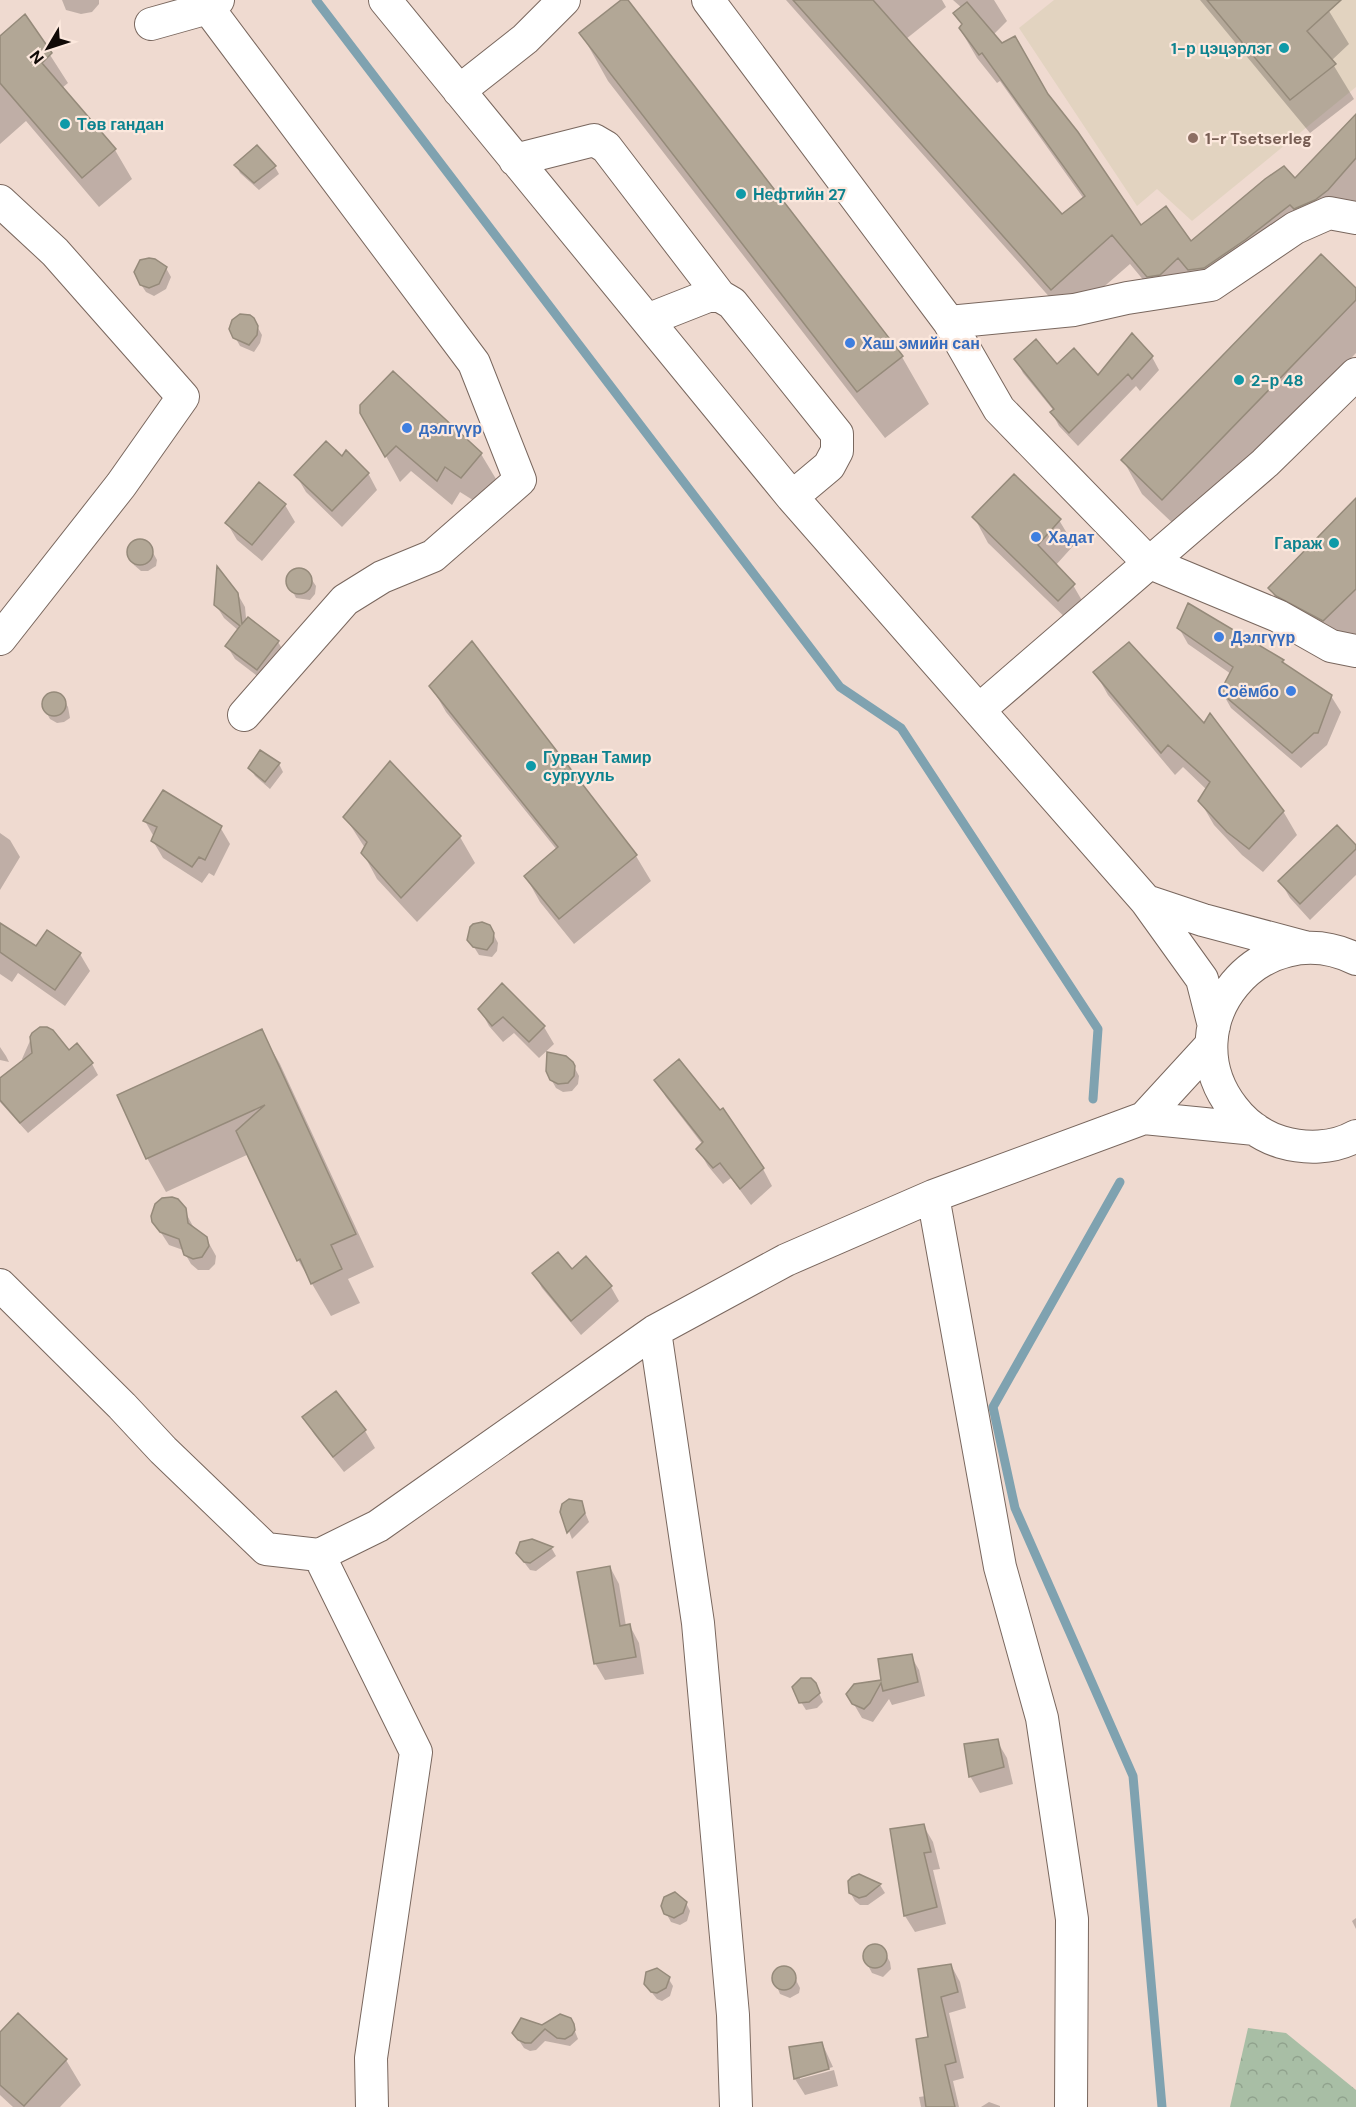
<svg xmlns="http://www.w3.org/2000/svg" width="1356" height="2107" viewBox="0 0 1356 2107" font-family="'DM Sans',sans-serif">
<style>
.education{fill:#e2d3c0}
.forest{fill:url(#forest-crowns)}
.shadow{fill:#0003}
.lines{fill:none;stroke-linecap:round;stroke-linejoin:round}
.stream{stroke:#7fa2b0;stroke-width:9}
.building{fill:#b2a796;stroke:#958a7a;stroke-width:1.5}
.minor-casing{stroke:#79675e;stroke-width:34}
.minor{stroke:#fff;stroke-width:32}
.culture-dot{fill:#0f9aa8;stroke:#fce8dd;stroke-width:2}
.education-dot{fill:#8d6e63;stroke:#fce8dd;stroke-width:2}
.shop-dot{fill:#3f7fe0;stroke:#fce8dd;stroke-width:2}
.labels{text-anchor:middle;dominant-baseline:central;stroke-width:4.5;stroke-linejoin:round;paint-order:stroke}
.culture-label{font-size:16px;font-weight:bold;fill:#0d838f;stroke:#fce8dd;text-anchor:start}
.education-label{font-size:16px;font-weight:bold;fill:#785e54;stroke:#fce8dd;text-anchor:start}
.shop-label{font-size:16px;font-weight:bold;fill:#366cbe;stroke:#fce8dd;text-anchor:start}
</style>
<defs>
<pattern id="forest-crowns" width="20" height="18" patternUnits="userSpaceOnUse" patternTransform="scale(1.5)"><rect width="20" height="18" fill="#a8bea5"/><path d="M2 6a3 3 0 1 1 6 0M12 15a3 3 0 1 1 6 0" fill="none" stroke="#90a28d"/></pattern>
</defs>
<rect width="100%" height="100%" fill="#efdad0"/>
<path class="education" d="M1054,0h302v87l-164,134 -35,-32 -20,17 -118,-178z"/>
<path class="forest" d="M1248,2028l38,5 70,57v17h-126z"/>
<path class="shadow" d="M62,0h37v4l-7,8 -11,2 -15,-4z
M624,0h2l276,357 27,47 -44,34 -277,-357 -27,-48z
M786,0h156l4,7 -40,32 156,177 22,-17 -84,-118 -3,2 -20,-25 -17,-29 3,-3 -8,-13 7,-5 -9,-8h41l13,21 -14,14 55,61 93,131 49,17 105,-64 61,-64v90l-44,31 -147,69 -35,-42 -62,54z
M1200,0h121l8,11 20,33 -18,17 23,38 -44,34z
M25,16l43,67 -6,5 53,62 17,29 -33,28 -73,-86 -26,23v-106z
M236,165l39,2 4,7 -20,16 -19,-17z
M139,264l27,4 5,9 -5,12 -12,7 -8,-4 -10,-15z
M1356,290v63l-174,179 -40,-38 -19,-34z
M253,319l9,16 -2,8 -6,9 -14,-6 -5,-9z
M1152,357l7,13 -19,21 -4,-5 -58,60 -19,-20 -7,-13 2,-2 -31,-38 -7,-14 41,7 41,11z
M393,373l88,81 15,25 -20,23 -16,-10 -8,13 -41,-34 -11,11 -40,-74z
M342,459l26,14 9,17 -35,37 -36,-35 -10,-17z
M260,484l25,21 10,17 -33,39 -25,-21 -10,-17z
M1356,500v141l-67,-19 -19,-34z
M974,517l85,3 15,25 -19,21 18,19 15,26 -14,15 -86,-83z
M138,541l9,1 10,18 -1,6 -8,5h-7l-7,-6 -5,-8v-9z
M298,569l8,2 10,15 -1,8 -5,6 -14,-2 -8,-16 1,-7z
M237,593l8,14 1,11 32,24 8,13 -21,27 -30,-23 -8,-13 12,-15 -15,-13 -8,-13z
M1189,605l94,56 4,6 44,29 10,16 -14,33 -26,23 -70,-60 -9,-16 9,-18 -43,-30 -9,-16z
M472,643l164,213 15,25 -77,63 -34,-42 -14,-25 31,-27 -111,-138 -15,-26z
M1095,672l188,139 14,24 -34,37 -21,-17 -28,-30 -14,-24 7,-11 -24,-23 -8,8 -67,-80z
M54,694l9,5 5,8 2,11 -6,4 -7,1 -7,-4 -5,-9 -1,-9 2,-5z
M390,763l70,74 15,26 -58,59 -40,-43 -14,-26 2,-5 -20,-31z
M279,764l4,8 -13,17 -15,-13 -5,-8z
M145,821l75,6 10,17 -16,32 -5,-3 -7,10 -39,-25 -10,-17 1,-4z
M0,833l10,7 10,17 -20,33z
M1356,847v28l-46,45 -20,-22 -10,-17z
M0,925l37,23 43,6 10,17 -25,35 -47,-33 -6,9 -12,-8z
M489,926l9,17 -1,8 -5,6 -13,-2 -10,-16z
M480,1009l64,18 10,17 -15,14 -25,-25 -11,9 -14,-16z
M261,1031l19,33 94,203 -26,12 12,24 -29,13 -33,-56 -49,-106 -83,38 -19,-34z
M33,1034l59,30 6,11 -70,58 -28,-31v-22l24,-19 -2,-2z
M0,1047l6,9 3,6 -9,-2z
M572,1063l7,13 -1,8 -6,7 -9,1 -7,-4 -5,-9z
M656,1080l107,89 9,17 -21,19 -20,-27 -8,6 -15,-18 -10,-17 5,-4 -37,-48z
M181,1204l14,26 11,8 10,18 -1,8 -6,6h-11l-7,-6 -8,-14 -14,-5 -15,-23z
M586,1258l25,29 8,14 -38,34 -39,-47 -8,-15 38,-1z
M336,1393l29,38 10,17 -31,24 -30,-38 -10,-17z
M581,1503l8,19 -17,17 -10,-27z
M532,1540l20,9 4,7 -20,15 -6,-1 -13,-17z
M610,1567l9,17 7,42h4l9,17 5,31 -39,6 -10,-17z
M911,1656l8,14 6,26 -33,9 -3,-6 -16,23 -11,-4 -14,-24 35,-13z
M819,1693l4,9 -6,6 -11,2 -5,-8z
M997,1741l10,17 6,26 -33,9 -10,-17z
M923,1825l10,17 7,27 -7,1 13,54 -31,8 -10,-16z
M859,1875l21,10 5,8 -17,12h-8l-5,-4 -5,-9z
M686,1903l4,8 -3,10 -7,4 -9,-3 -5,-9z
M1356,1918v11l-4,-8z
M871,1946h10l9,16 1,7 -8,8 -11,-4 -9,-17z
M951,1965l9,17 6,26 -17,5 15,65 -11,3 6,26h-38l-2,-10 7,-1 4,-57 -10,-69z
M783,1967l5,1 4,4 8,16 -1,5 -9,5 -10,-4 -7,-17 3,-6z
M668,1978l5,8 -3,10 -8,5 -5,-2 -12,-15z
M570,2019l8,20 -8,7 -25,-5 -9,9 -6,1 -6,-3 -10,-15z
M0,2035l66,25 15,25 -21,22h-47l-13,-12z
M822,2043l11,24 -33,9v3l34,-9 4,16 -33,9 -10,-16 -5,-31z
M989,2102l11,4v1h-19z"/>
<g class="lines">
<path class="stream" d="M316,0l524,687 61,41 197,301 -5,70
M1120,1182l-127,225 22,101 118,268 29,331"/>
</g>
<path class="building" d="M621,0h7l275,356 -46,36 -278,-359z
M793,0h80l189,214 23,-18 -103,-143 -3,2 -20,-27 3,-4 -9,-11 14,-11 35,41 13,-7 33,58 30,38 63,93 25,-19 25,35 74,-62 19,-13 11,12 61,-64v44l-28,32 -13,10 -21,9 -4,-4 -45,35 -41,28 -16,2 -10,-12 -18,17 -13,2 -35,-42 -61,55z
M1207,0h134l-34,31 29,33 -46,36z
M25,14l27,39 -10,10 74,86 -34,29 -82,-95v-47z
M257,145l19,21 -22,17 -20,-18z
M1321,254l35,34v12l-194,200 -41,-40z
M149,258l6,1 12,8 -8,17 -10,4 -9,-3 -6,-13 6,-12z
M240,314l10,1 4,3 4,8 -1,9 -8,10 -16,-7 -4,-9 3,-9z
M1132,333l21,23 -21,23 -4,-5 -59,59 -19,-21 4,-3 -40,-50 22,-20 21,25 17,-16 24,27z
M393,371l89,82 -21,25 -16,-11 -8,14 -41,-35 -11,11 -25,-44v-8z
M326,441l16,15 4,-6 23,23 -37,38 -38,-36z
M1014,474l47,45 -23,26 37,39 -17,17 -86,-84z
M259,482l27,22 -34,41 -27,-22z
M1356,498v91l-33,32 -47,-25 -8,-8z
M127 552a13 13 0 1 1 26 0a13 13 0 1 1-26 0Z
M217,566l21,27 4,31 6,-7 31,24 -22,29 -32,-24 15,-20 -26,-21z
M286 581a13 13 0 1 1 26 0a13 13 0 1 1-26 0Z
M1188,603l96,57 -2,2 50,33 -14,38h-4l-22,20 -72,-61 13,-25 -56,-39z
M472,641l165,214 -78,64 -35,-43 34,-29 -129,-161z
M1129,642l75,81 6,-10 74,98 -35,38 -22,-17 -29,-31 12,-19 -42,-37 -7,8 -68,-81z
M42 704a12 12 0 1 1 24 0a12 12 0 1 1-24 0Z
M260,750l20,13 -15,19 -17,-14z
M390,761l71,75 -60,62 -40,-45 6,-11 -24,-25z
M163,790l59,36 -17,34 -6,-3 -7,10 -41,-26 6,-14 -14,-6z
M1337,825l19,20v4l-56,55 -22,-23z
M482,922l8,3 4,8 -1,9 -6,8 -14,-3 -6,-7 3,-13 3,-3z
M0,923l36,23 11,-16 34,23 -26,37 -55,-38z
M502,983l43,43 -16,16 -26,-25 -11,9 -14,-17z
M40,1027h7l6,3 16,20 8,-7 16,20 -73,60 -20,-23v-22l32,-25 -2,-16 2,-4z
M262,1029l94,205 -25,11 11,24 -31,15 -11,-25 -3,2 -61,-130 29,-26 -119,54 -29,-64z
M547,1052l19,4 7,6 2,4 -1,10 -6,7 -10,1 -8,-4 -4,-9z
M679,1059l41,51 3,-2 41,60 -24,21 -20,-26 -7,5 -17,-19 7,-7 -49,-62z
M172,1197l6,2 8,9 2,15 19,14 2,9 -7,11 -9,2 -9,-4 -5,-16 -19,-7 -8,-10 -1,-6 4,-12 7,-6z
M558,1252l14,17 14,-13 26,30 -41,35 -39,-48z
M336,1391l30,39 -33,27 -31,-40z
M569,1499l13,2 3,12 -18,20 -7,-21 2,-8z
M532,1539l21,8 -23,16 -6,-1 -8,-9 4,-11z
M610,1566l10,60 10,-2 6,33 -42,7 -17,-92z
M912,1654l6,28 -35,9 -2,-8 -11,20 -6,6 -12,-5 -6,-10 8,-10 27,-4 -3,-21z
M801,1678h10l5,5 4,10 -11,9 -10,1 -7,-16z
M998,1739l6,28 -35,10 -5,-33z
M924,1824l7,28 -7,1 13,54 -33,9 -14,-87z
M859,1874l22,10 -15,12 -7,2 -10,-5 -1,-12 4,-4z
M675,1892l12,10 -4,11 -9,5 -10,-4 -3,-8 3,-9z
M863 1956a12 12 0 1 1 24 0a12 12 0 1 1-24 0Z
M951,1964l7,28 -17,5 15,65 -11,3 10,42h-29l-10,-68 12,-2 -10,-68z
M772 1978a12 12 0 1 1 24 0a12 12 0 1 1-24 0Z
M657,1968l13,9 -4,11 -9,5 -6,-1 -7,-8 2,-12z
M18,2013l49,46 -43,47 -24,-21v-53z
M560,2014l11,4 3,6 1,6 -3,5 -7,4 -8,-1 -12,-9 -14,14h-6l-7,-3 -6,-7 9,-15 21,7z
M822,2042l7,27 -35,10 -5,-32z"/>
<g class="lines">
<g class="minor-casing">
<path id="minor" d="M385,0l407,497 354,404 56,78 12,47
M708,0l241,322 50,87 149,153 130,54 53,30 25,5
M208,8l266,355 46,117 -87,76 -51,21 -37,23 -101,115
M151,24l57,-16 10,-8
M459,91l66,-52 39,-39
M515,160l79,-20 12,7 114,149
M0,201l55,51 128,145 -62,88 -121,154
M647,320l61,-24h12l12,7 105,131v17l-8,15 -37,31
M949,322l125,-12 53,-12 84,-13 84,-57 34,-15 27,5
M980,709l285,-246 91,-89
M1146,901l57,19 101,27
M1356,959c-95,-47 -188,65 -123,149 12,16 29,28 48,34 24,7 52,7 75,-6
M1144,1118l67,-73
M933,1196l67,371 42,151 30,201 -1,188
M0,1285l122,121 41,44 103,99 53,6 59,-29 277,-195 131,-71 147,-64 211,-78 111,11
M655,1331l43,292 35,392 3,92
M319,1555l97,197 -45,306 1,49"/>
</g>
<use href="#minor" class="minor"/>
</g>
<g class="culture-dot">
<circle cx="1284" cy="48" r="6"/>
<circle cx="65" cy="124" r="6"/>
<circle cx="741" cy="194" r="6"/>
<circle cx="1239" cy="380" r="6"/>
<circle cx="1334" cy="543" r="6"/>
<circle cx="531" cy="766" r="6"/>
</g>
<circle class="education-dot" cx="1193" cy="138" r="6"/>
<g class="shop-dot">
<circle cx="850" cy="343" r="6"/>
<circle cx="407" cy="428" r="6"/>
<circle cx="1036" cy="537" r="6"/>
<circle cx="1219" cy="637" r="6"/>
<circle cx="1291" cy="691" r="6"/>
</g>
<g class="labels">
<g class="culture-label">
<text x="1272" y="48" text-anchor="end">1-р цэцэрлэг</text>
<text x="77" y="124">Төв гандан</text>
<text x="753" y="194">Нефтийн 27</text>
<text x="1251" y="380">2-р 48</text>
<text x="1322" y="543" text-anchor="end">Гараж</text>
<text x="543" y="757">Гурван Тамир<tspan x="543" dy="18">сургууль</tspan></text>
</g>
<g class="education-label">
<text x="1205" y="138">1-r Tsetserleg</text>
</g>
<g class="shop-label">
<text x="862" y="343">Хаш эмийн сан</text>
<text x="419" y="428">дэлгүүр</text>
<text x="1048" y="537">Хадат</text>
<text x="1231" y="637">Дэлгүүр</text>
<text x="1279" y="691" text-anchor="end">Соёмбо</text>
</g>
</g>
<g transform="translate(48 48) rotate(231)" stroke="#fce8dd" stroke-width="4.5" paint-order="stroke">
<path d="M0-4.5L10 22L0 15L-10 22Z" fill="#100a07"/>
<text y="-9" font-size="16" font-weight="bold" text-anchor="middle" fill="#100a07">N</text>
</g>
</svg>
